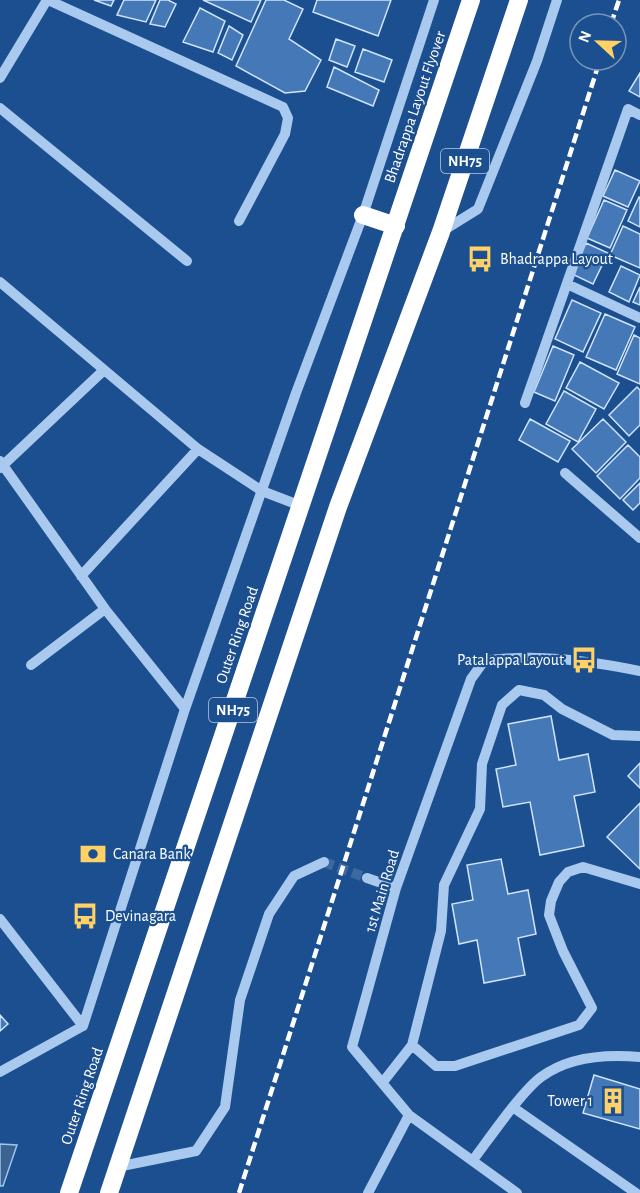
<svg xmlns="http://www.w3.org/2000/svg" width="640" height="1193" viewBox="0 0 640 1193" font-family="'Alegreya Sans',sans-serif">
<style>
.water{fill:#3c6290;stroke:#9cc4f0;stroke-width:1.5}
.building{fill:#4478b7;stroke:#cfe3fa;stroke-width:1.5}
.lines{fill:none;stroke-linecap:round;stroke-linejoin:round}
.minor-tunnel{stroke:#3d69a0;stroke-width:10;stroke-dasharray:10 5;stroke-linecap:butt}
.minor{stroke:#a9c9ee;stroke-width:10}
.highway{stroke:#fff;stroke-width:18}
.rail{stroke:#fff;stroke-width:4.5;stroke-dasharray:10 4.5;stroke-linecap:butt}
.labels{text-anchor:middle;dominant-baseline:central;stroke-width:4.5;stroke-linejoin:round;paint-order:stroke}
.shield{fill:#1b4f8f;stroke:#bbcadd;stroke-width:1.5}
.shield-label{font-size:15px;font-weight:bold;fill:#fff}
.street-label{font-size:16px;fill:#fff;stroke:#1b4f8f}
.poi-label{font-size:16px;fill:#fff;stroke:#1b4f8f;text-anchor:start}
</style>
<rect width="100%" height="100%" fill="#1b4f8f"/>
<path class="water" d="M0,1144l17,1 -14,41h-3z"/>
<path class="building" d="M94,0h20l-3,6z
M124,0h32l-10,22 -29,-7z
M160,0h8l8,4 -11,23 -15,-3z
M203,0h58l-10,22z
M266,0h18l19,9 -14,30 32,21 -16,31 -20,2 -49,-27z
M317,0h74l-13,36 -65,-24z
M200,8l25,13 -12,31 -30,-10z
M229,26l14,9 -11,25 -14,-7z
M336,39l19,7 -8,21 -18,-7z
M363,49l29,11 -8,22 -29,-10z
M334,67l45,23 -6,16 -46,-19z
M640,73v24l-11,-6z
M615,170l25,11 -12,26 -25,-11z
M639,197h1v30l-12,-6z
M604,200l23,10 -17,38 -23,-10z
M623,226l17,8v34l-30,-13z
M586,243l22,10 -15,31 -21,-10z
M621,266l19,9 -11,27 -20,-10z
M640,287v18l-7,-3z
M572,300l29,13 -18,39 -28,-13z
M605,314l30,13 -19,43 -30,-13z
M634,335l6,3v46l-23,-10z
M553,346l21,9 -19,46 -21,-9z
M580,362l39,21 -15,26 -38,-21z
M637,387l3,3v35l-11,11 -20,-21z
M564,391l32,18 -18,33 -32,-18z
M530,419l40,22 -12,21 -39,-22z
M603,419l23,23 -30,31 -24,-24z
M628,445l12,12v21l-20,21 -23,-23z
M640,483v20l-7,7 -10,-10z
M551,716l8,44 29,-6 7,38 -21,4 10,50 -44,9 -10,-53 -27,5 -7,-38 20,-4 -8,-41z
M640,763v25l-12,-12z
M640,803v66l-33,-32z
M501,859l7,35 20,-4 8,44 -18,4 7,37 -41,8 -7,-43 -18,4 -7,-40 21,-4 -6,-35z
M0,1015l8,9 -8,7z
M594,1075l46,14v40l-57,-16z"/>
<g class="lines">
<path class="minor-tunnel" d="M324,862l43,16"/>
<path class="minor" d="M48,0l235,107 5,11 -3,16 -46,87
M0,78l47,-78
M0,108l187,153
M441,232l37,-23 59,-148 20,-61
M0,282l198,167 64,42 39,15
M567,284l73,34
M525,403l103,-294 12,6
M0,461l105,148 80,100
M0,468l104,-98
M565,473l75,65
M81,576l117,-127
M31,665l74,-56
M367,878l29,10
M0,919l83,107
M83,1026l102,-317 111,-316 67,-178 71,-215
M412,1045l24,21h19l124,-41 13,-17 -29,-57 -14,-36 2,-14 8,-19 9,-10 15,-5 57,17
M0,1072l83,-46
M383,1082l29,-37 29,-114 3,-46 36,-76 2,-45 20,-59 17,-15 25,5 18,14 51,26 27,1
M514,1108l122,85
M473,1160c16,-21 48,-68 68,-83 27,-20 66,-23 99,-20
M117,1167l79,-16 29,-44 15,-107 29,-86 25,-38 30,-14
M368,1193l41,-78
M517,1193l-108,-78 -57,-68 44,-159 75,-209 13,-18c52,-8 105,0 156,10"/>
<path class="highway" d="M363,215l33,11
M69,1193l402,-1193
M109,1193l229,-686 103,-275 78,-232"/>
<path class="rail" d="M611,24l8,-24
M239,1193l361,-1133"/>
</g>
<defs>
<g id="bus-bare" transform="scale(2.07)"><path d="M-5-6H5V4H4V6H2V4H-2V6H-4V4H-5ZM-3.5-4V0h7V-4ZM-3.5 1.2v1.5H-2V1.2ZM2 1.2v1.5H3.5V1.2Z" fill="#ffd166" stroke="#1b4f8f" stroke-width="2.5" paint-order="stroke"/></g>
<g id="bank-bare" transform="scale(2.07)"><path d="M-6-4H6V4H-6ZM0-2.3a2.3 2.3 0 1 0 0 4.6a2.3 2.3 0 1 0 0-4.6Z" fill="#ffd166" stroke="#1b4f8f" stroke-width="2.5" paint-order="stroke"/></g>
<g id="building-bare" transform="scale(2.07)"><path d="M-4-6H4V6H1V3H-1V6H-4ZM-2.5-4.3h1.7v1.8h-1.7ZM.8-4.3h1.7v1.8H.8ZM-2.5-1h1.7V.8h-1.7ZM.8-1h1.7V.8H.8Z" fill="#ffd166" stroke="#1b4f8f" stroke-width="2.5" paint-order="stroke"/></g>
</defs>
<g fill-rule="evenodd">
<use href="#bus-bare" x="480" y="259"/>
<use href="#bus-bare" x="584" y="660"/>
<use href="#bank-bare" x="93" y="854"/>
<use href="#bus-bare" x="85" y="916"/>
<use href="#building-bare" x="613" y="1101"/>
</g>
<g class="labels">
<g class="shield">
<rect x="441" y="149" width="48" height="24" rx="4.5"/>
<rect x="209" y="698" width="48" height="24" rx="4.5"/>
</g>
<g class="shield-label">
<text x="465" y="161">NH75</text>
<text x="233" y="710">NH75</text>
</g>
<g class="street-label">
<text transform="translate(415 107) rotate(-71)">Bhadrappa Layout Flyover</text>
<text transform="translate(237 635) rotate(-71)">Outer Ring Road</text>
<text transform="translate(382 891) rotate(-73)">1st Main Road</text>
<text transform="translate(82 1096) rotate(-71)">Outer Ring Road</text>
</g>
<g class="poi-label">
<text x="500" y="259">Bhadrappa Layout</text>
<text x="564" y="660" text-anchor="end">Patalappa Layout</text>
<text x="113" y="854">Canara Bank</text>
<text x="105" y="916">Devinagara</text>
<text x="593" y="1101" text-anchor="end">Tower 1</text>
</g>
</g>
<g transform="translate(598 42) rotate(292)"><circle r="28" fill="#1b4f8f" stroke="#7695bc" stroke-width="1.5"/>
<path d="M0-4.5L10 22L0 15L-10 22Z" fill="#ffd166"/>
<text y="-9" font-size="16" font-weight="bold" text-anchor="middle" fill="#ffffff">N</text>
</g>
</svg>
